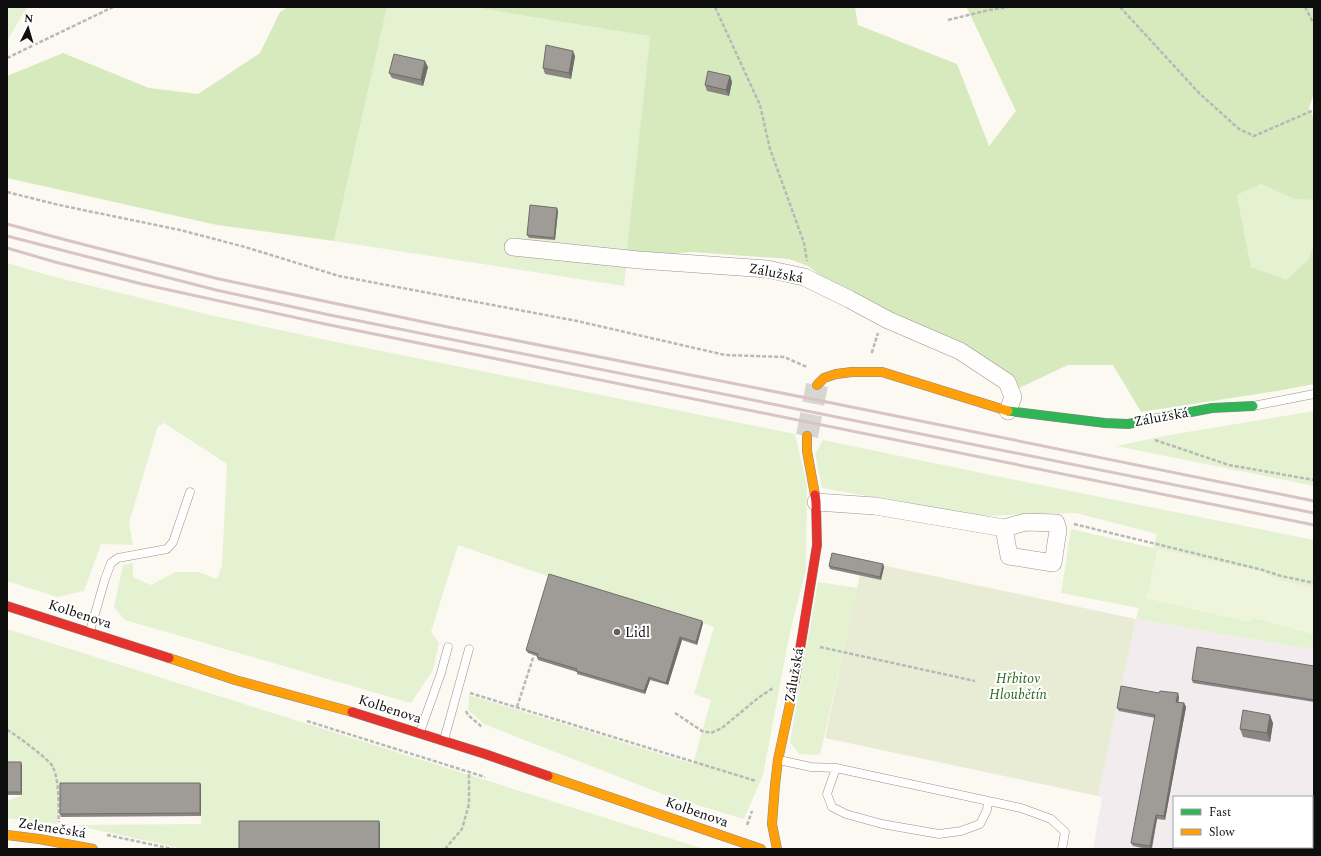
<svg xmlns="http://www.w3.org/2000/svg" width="1321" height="856" viewBox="0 0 1321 856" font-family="Spectral,serif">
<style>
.industrial{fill:#f3ecef}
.green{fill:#e5f2d1}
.forest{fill:#d6eabe}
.cemetery{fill:#e8ecd5}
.pitch{fill:#eff5db}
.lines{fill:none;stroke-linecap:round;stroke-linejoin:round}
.secondary-tunnel{stroke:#d8d6d0;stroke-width:22;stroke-dasharray:22 11;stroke-linecap:butt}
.lane-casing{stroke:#959491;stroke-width:9}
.street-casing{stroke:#959491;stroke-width:18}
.fast-casing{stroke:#8c8a87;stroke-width:10}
.slow-casing{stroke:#8c8a87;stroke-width:10}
.jam-casing{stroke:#8c8a87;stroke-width:10}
.path{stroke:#b8b8b6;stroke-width:2.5;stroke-dasharray:4 2;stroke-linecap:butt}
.lane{stroke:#fffefd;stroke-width:8}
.street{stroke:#fffefd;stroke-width:17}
.fast{stroke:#30b455;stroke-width:9}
.slow{stroke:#ff9f0a;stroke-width:9}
.jam{stroke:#e5322d;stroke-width:9}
.rail{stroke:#d8c4c4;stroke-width:3}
.wall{fill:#898683}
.shaded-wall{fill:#6f6d6a}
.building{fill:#9f9c98;stroke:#6f6d6a}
.poi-dot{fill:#61605e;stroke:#fff;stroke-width:1.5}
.labels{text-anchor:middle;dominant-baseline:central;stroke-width:4;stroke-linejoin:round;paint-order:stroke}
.street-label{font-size:14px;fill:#0e0e0e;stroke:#fff}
.poi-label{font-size:14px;fill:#0e0e0e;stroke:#fff;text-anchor:start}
.park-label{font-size:14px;font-style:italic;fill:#2c691b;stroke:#fff}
</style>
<rect width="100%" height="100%" fill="#fcf9f2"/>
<path class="industrial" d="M1136,619l178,31v199h-17l-13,-2h28v-50h-138v50h12l-2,2h-91l9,-51 -4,-2z"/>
<path class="green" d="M7,7h20l-20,34z
M387,7h102l161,29 -26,250 -290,-45z
M1261,184l33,15 20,1v44l-6,16 -22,21 -35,-14 -14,-72z
M7,263l44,13 159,39 112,24 473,95 12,51 -1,84 -16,63 -27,143 -19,44 -74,-22 -186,-73 -16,-14 1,-15 224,69 18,-64 -17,-6 20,-67 -11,-4 -153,-46 -92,-32 -27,87 8,11 -6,27 -22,33 -286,-83 -11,-13 9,-42 10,-2v14l18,8 24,-13h23l19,7 5,-13 5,-102 -63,-41 -6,3 -29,97 4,22 -32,-1 -17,47 -27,6 -50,-16z
M1314,411v75l-198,-40 53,-11z
M823,440l173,36 318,64v48l-34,-7 -19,-9 -103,-23 -11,49 103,24 2,-5 62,17v16l-178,-31 3,-11 -78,-15 10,-64 82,19 4,-14 -81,-21 -95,3 -159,-28 -7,-34z
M818,582l40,6 -38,167 -21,-1 -9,-12z
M7,629l79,25 618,195h-520l-110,-24 127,-1v-39l-140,2 -3,37 -51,-6v-17l15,-6v-30h-15z"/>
<path class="forest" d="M288,7h99l-53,234 -117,-16 -210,-47v-102l56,-23 86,35 49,6 62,-41 20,-41z
M477,7h378l3,18 99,39 32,82 27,-35 -49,-103 -24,-1h371v86l-5,15 5,11v81l-20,-1 -33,-15 -24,11 14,72 35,13 22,-20 6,-16v140l-37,7 -136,21 -28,-47h-45l-53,25 -187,-109 -20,-15 -19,-7 -98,-7 -65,7 24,-223 -141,-23z"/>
<path class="cemetery" d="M863,561l273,58 -38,177 -273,-58z"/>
<path class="pitch" d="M1158,549l103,23 19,9 34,7v46l-62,-17 -2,5 -103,-24z"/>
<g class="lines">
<path class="secondary-tunnel" d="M807,436l10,-51"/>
<g class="lane-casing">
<path id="lane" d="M1253,406l61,-12
M90,631l15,-52 6,-16 7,-5 49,-9 6,-7 17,-50
M420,732l21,-59 7,-26
M444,740l25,-91
M779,760l32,7 25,1 185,40 30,11 14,13 -3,17
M836,768l-9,26 5,13 14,7 36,10 57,10 22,-3 19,-7 7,-14 1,-9"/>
</g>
<g class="street-casing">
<path id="street" d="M513,247l126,13 128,9 37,8 45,22 39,21 72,31 47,31 6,15 -5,14
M816,502l59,4 129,22 5,28 44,7 5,-33 -2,-7 -30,-1 -22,6"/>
</g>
<g class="fast-casing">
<path id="fast" d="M1008,411l97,12 23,1 84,-16 41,-2"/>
</g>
<g class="slow-casing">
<path id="slow" d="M817,385l7,-7 12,-4 16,-2h30l126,39
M807,436v15l8,44
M169,658l66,22 117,32
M548,776l213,73
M7,835l32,4 54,10
M777,849l-5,-25 3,-39 3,-25 17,-80"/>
</g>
<g class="jam-casing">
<path id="jam" d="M7,606l162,52
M795,680l22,-135 -1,-43 -1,-7
M352,712l133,42 63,22"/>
</g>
<path class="path" d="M715,7l45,98 10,44 34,94 3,18
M1120,7l79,86 40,36 15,7 60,-26
M1305,7l9,17
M948,20l41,-10 19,-3
M7,58l106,-51
M7,192l52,13 121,25 65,17 94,29 238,45 148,34 59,2 23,10
M873,352h-1l6,-19
M1155,440l74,25 85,15
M1074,524l189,46 18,6 33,7
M820,647l155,34
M470,693l286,88
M517,707l17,-52
M466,711l2,4 14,12
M675,713l27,18 9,2 11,-5 36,-30 15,-10
M307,721l178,56
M7,730c8,4 43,30 46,37 7,17 5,37 6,55
M747,825l5,-14
M107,835l66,14
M445,849l17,-20 7,-25v-32"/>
<use href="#lane" class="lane"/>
<use href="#street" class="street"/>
<use href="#fast" class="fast"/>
<use href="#slow" class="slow"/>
<use href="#jam" class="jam"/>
<path class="rail" d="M7,224l59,16 153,39 224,47 384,76 487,99
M7,236l209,54 109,24 989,199
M7,248l48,14 87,22 183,40 989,201"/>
</g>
<path class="wall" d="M575,56l-4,23 -26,-5 -2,-6z
M428,67l-5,19 -31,-8 -3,-5z
M730,76l2,6 -3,14 -22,-5 -2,-6z
M558,211l-3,29 -26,-2 -2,-3z
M883,564l1,3 -3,13 -51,-11 -1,-3z
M702,621l1,2 -6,22 -15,-5 -14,45 -18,-5 -5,14 -68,-20v-2l-39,-12 -1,-3v-1l-9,-3 -2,-3z
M1314,666v36l-121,-19 -1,-3z
M1179,697l-1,5 6,1 2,4 -21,113 -8,-1 -5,30h-5l-14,-3 -2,-3 24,-125 -36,-7 -2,-3z
M1273,723l-3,19 -27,-5 -3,-8z
M7,762l15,3v30h-15z
M201,785v31l-140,1 -1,-3z"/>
<path class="shaded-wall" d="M573,51l2,5 -4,23 -2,-6z
M425,61l3,6 -5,19 -2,-6z
M730,76l2,6 -3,14 -3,-6z
M557,208l1,3 -3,29 -1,-2z
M883,564l1,3 -3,13 -1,-3z
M702,621l1,2 -6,22 -1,-3z
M680,637l2,3 -14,45 -2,-2z
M649,677l1,3 -5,14 -1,-3z
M1178,693l1,4 -1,8 -2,-3z
M1184,703l2,4 -21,113 -1,-4z
M1270,715l3,8 -3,19 -3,-9z
M21,762l1,3v30l-1,-3z
M200,783l1,2v31l-1,-3z
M1156,815l1,4 -6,30 -1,-3z
M379,821l1,3v25h-1z"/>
<path class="building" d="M546,45l27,6 -4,22 -26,-5z
M394,54l31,7 -4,19 -32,-7z
M708,71l22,5 -4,14 -21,-5z
M530,205l27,3 -3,30 -27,-3z
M832,553l51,11 -3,13 -51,-11z
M549,574l153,47 -6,21 -16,-5 -14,46 -17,-6 -5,14 -68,-20 1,-2 -40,-12 1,-3 -12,-4z
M1197,647l117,19v34l-122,-20z
M1121,686l38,7 1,-2 18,2 -2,9 8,1 -20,113 -8,-1 -6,31 -19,-3 24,-128 -38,-7z
M1243,710l27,5 -3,18 -27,-4z
M7,762h14v30h-14z
M60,783h140v30l-140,1z
M1312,815h2v16h-2z
M239,821h140v28h-140z
M1206,847h21l10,2h-31z"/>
<circle class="poi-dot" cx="617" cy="632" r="4"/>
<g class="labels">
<g class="street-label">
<text transform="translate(776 273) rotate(11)">Zálužská</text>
<text transform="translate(1161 417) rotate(-10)">Zálužská</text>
<text transform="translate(80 614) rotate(18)">Kolbenova</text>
<text transform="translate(794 675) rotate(-80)">Zálužská</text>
<text transform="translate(390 709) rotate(18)">Kolbenova</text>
<text transform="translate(697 812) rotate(19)">Kolbenova</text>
<text transform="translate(52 828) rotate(9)">Zelenečská</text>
</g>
<g class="poi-label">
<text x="625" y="632">Lidl</text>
</g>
<g class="park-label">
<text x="1018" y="678">Hřbitov<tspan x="1018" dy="16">Hloubětín</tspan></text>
</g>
</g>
<rect width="1321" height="856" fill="none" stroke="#0e0e0e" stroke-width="16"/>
<rect x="1173" y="796" width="140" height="52" fill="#ffffff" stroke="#9f9f9f"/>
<rect x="1181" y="809" width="20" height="6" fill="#30b455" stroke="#9f9f9f"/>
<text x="1209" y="816" font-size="12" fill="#0e0e0e">Fast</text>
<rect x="1181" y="829" width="20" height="6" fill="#ff9f0a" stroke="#9f9f9f"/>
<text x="1209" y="836" font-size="12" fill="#0e0e0e">Slow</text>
<g transform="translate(28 28) rotate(5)" stroke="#ffffff" stroke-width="3" paint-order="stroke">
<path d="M0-3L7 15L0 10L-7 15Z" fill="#0e0e0e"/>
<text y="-6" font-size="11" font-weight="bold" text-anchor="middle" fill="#0e0e0e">N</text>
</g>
</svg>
